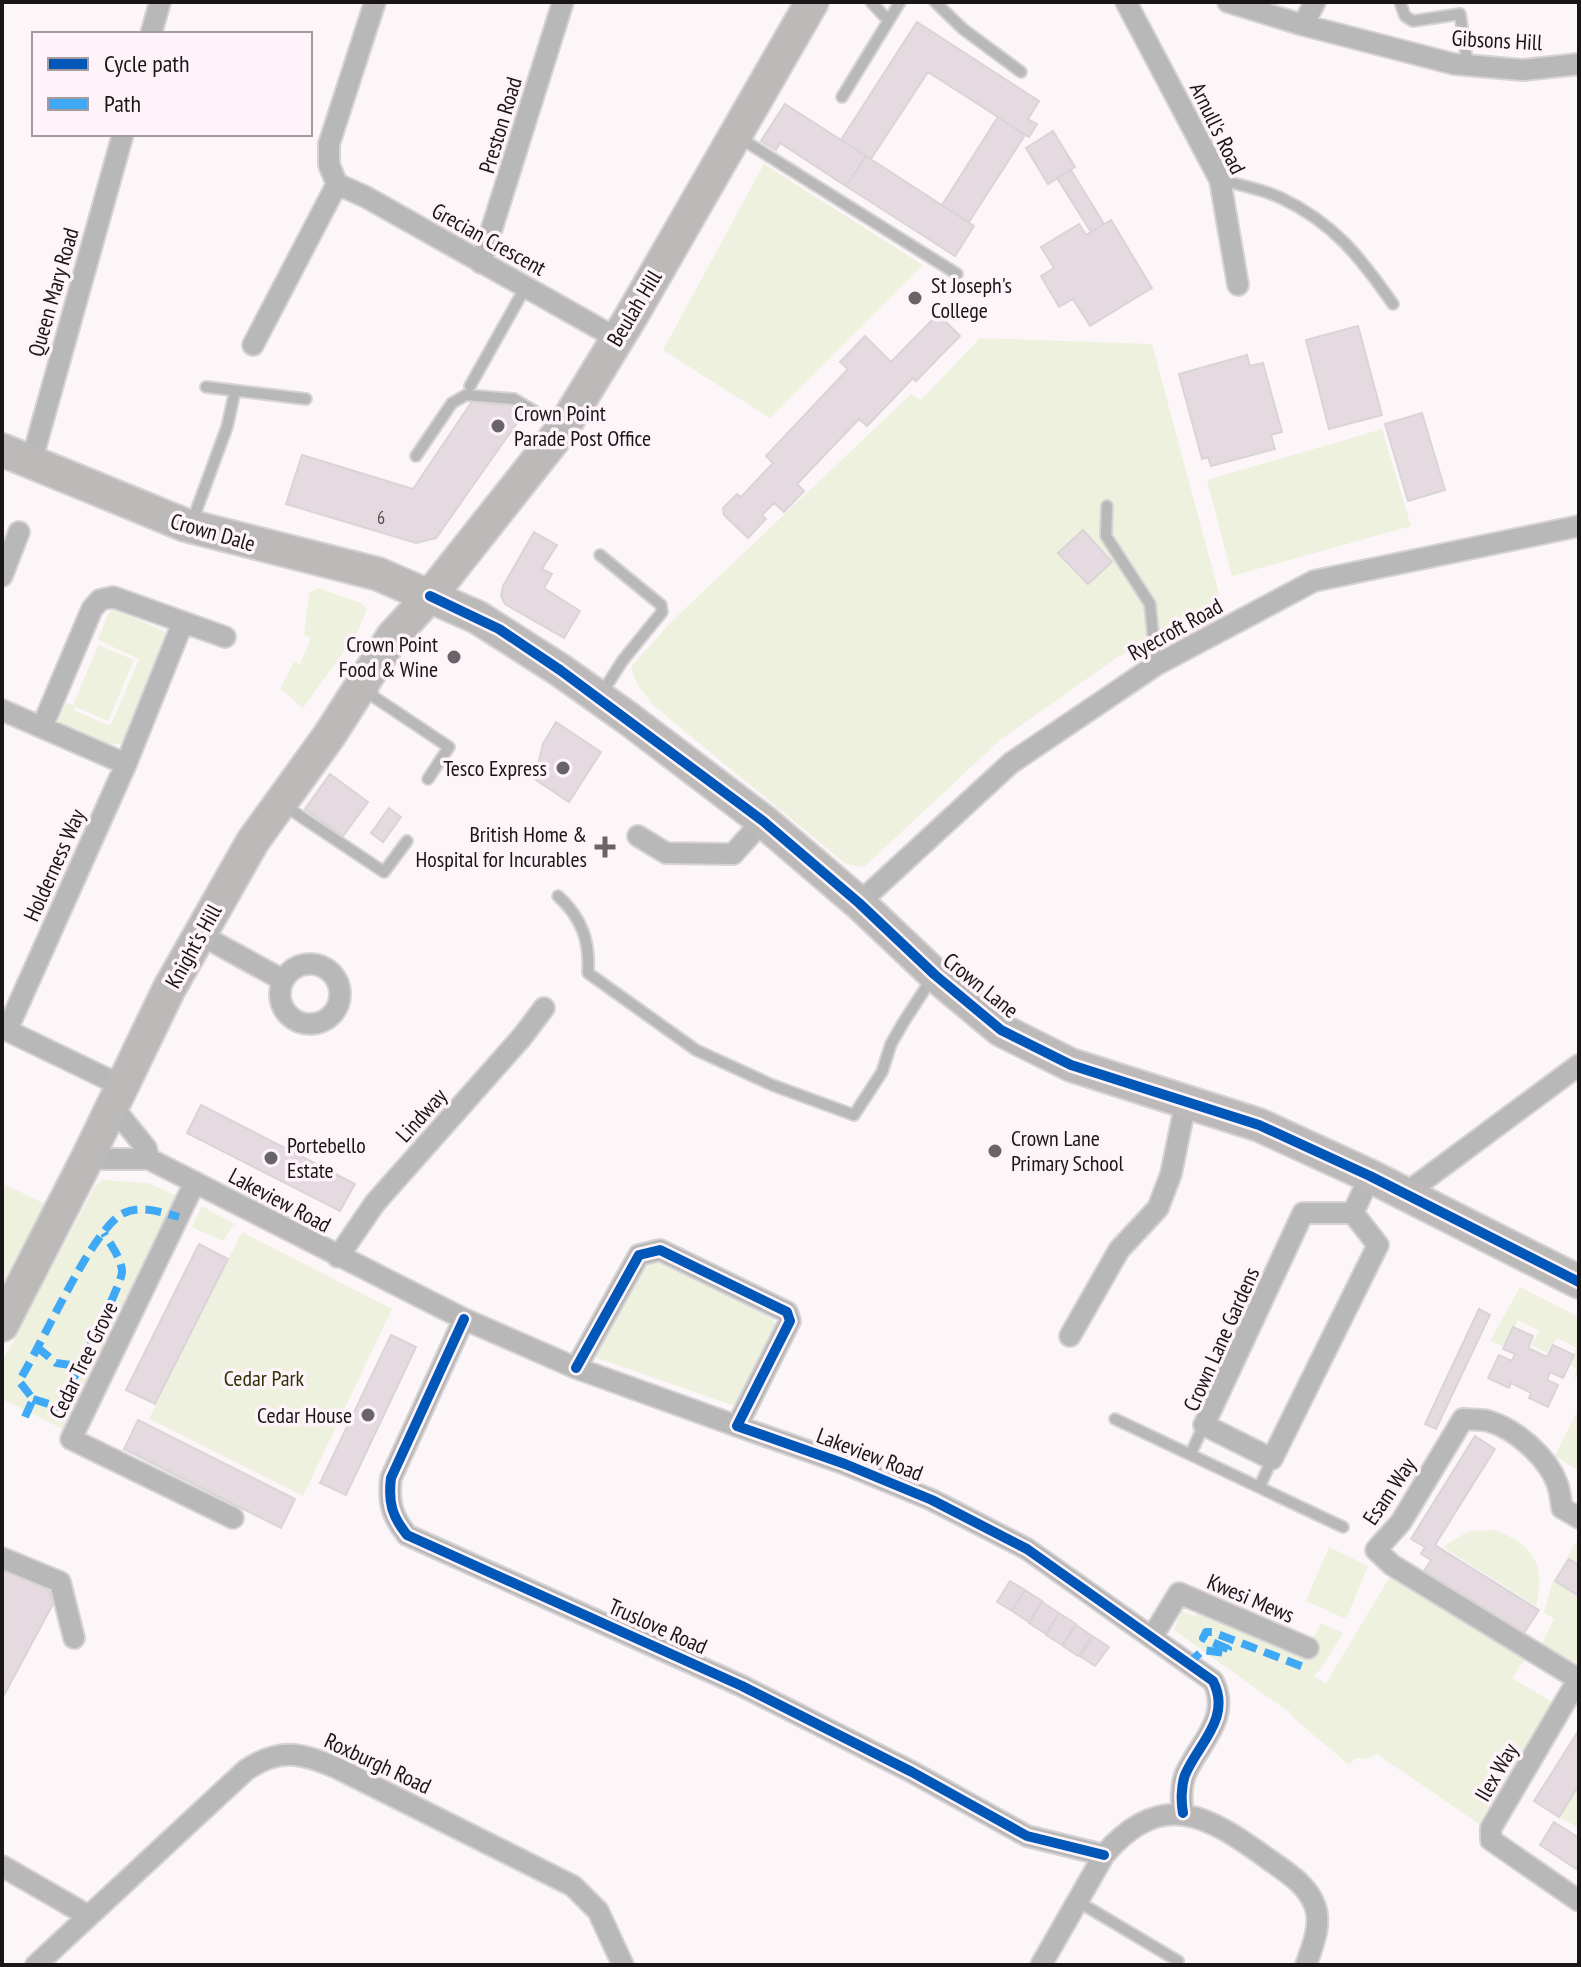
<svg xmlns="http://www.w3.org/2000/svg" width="1581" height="1967" viewBox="0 0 1581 1967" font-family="'PT Sans Narrow',sans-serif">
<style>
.green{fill:#eef1de}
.building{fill:#e5dae0;stroke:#d9d4d7;stroke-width:2}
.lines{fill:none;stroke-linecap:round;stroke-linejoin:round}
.lane-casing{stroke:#d7d3d5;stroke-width:14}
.street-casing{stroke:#d7d3d5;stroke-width:24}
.primary-casing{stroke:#d7d3d5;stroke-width:36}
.lane{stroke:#b9b8b8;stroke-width:10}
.street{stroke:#b9b8b8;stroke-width:20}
.primary{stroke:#bcbab9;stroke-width:32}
.quiet{stroke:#3fa9f5;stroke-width:8;stroke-dasharray:16 8;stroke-linecap:butt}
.cycleway-casing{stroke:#fff3fa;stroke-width:15}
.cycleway{stroke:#0057b8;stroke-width:10}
.poi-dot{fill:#696467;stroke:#fff3fa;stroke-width:3}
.labels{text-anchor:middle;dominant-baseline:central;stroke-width:7;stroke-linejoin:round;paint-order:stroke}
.number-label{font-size:18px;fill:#504a4d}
.street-label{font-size:22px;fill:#1a1618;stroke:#fff3fa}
.poi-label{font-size:22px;fill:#1a1618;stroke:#fff3fa;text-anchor:start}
.park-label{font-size:22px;fill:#2b3403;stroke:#fff3fa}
</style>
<rect width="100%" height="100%" fill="#fcf6f9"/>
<path class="green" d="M764,164l159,101 -153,153 -107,-68z
M980,338l172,6 69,257 -103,56 -118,83 -136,127 -18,-3 -193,-159 -16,-21 -6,-17 40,-45 240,-228 10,6z
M1382,429l29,97 -179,50 -25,-96z
M318,588l43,15 6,6 -10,24 -54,75 -23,-19 14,-27 6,2 11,-26 -7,-3 5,-42z
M114,609l52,23 -43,111 -13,2 -52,-23 8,-19 7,2 25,-60 36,15 -26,61 -33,-14 -1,3 33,15 5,-2 27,-64 -41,-19 10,-26z
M103,1180l46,3 29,14 -111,234 -65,-32v-37l93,-176z
M2,1183l43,21 -43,81z
M202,1206l32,18 -11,17 -31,-14z
M242,1232l150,77 -89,187 -154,-77z
M649,1260l10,1 114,58 2,7 -40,80 -147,-51z
M1520,1287l59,30v54l-5,9 2,-11 -5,-4 5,-17 -19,-10 -10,15 -16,-8 8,-14 -21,-11 -14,27 -14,-6z
M1579,1407v64l-24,-15z
M1495,1530c39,15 51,35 41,76l-93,-59 26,-16z
M1577,1540l2,2v119l-8,2 -30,-18 13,-26 -10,-7 8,-28z
M1329,1547l39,19 -22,53 -40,-18z
M1391,1575l135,83 -14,20 45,27 -75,121 -105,-72 -10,5 -11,-1 -7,7 -60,-51 7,-12 -7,10 -115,-82 8,-19 13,5 3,-3 105,45 18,-35 22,10 -22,36 -8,7 13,7z
M1579,1782v47l-22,-14z"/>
<path class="building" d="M917,22l122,79 -11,18 9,5 -8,13 -101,-65 -57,87 -30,-19z
M785,104l81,52 -20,30 -66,-43 -4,7 -15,-9z
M998,117l27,18 -56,87 -27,-17z
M1053,131l22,36 -27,17 -22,-36z
M866,156l108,70 -19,30 -109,-70z
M1071,170l33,54 -13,8 -34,-54z
M1111,220l41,68 -62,38 -17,-27 -14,8 -18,-31 13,-8 -13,-21 38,-23 7,11z
M938,314l22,22 -44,45 -3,-3 -46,48 -8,-7 -62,65 7,7 -20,21 -10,-9 -12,12 4,4 -18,19 -24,-23 -1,-7 14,-14 4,3 32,-34 -7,-7 82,-87 -8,-7 25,-26 26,26z
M1358,326l24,89 -53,14 -23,-89z
M1247,355l3,11 13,-3 19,69 -11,3 4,14 -64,17 -3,-9 -6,2 -23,-85z
M473,400l17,4h21l13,9 -88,125 -20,5 -130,-39 16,-49 111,34z
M1422,413l23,77 -37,11 -23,-77z
M1083,530l29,32 -24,22 -30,-31z
M534,532l23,13 -15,24 10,5 -8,14 36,23 -16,27 -59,-34 -4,-8 2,-10z
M556,722l45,30 -32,50 -39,-26 9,-16 4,-16z
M330,774l38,28 -25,34 -38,-27z
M389,808l12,9 -18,25 -12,-9z
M201,1105l154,79 -15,27 -153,-78z
M199,1244l29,15 -73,145 -29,-14z
M1479,1309l11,6 -54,114 -11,-5z
M1513,1327l20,9 -5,12 19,9 6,-12 21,10 -11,23 -13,-6 -3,8 11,5 -10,22 -19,-9 2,-5 -20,-10 -2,5 -21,-10 11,-23 13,6 3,-7 -12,-5z
M391,1335l25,12 -70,148 -26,-12z
M138,1420l157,79 -14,29 -157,-79z
M1475,1436l20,13 -60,96 104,65 -15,23 -100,-62 7,-11 -10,-6 4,-7 -14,-8z
M1569,1559l10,6v31l-24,-15z
M2,1565l45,24 7,13 -52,97z
M1010,1581l15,9 -13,21 -15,-9z
M1025,1590l17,11 -13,21 -17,-11z
M1042,1602l17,11 -13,21 -17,-11z
M1059,1613l17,11 -14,21 -16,-10z
M1076,1625l16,11 -14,20 -15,-10z
M1094,1637l15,10 -14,19 -15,-10z
M1579,1730v55l-20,32 -25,-16z
M1554,1822l25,16v33l-39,-26z"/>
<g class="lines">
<g class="lane-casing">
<path id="lane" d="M871,2l17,18
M935,2l28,27 58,43
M1400,2l5,14 8,5 47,-7 8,52
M842,97l58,-95
M740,138l217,136
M1220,180c20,5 42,9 61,18 53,25 79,59 112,106
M470,386l55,-98
M206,387l100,12
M416,456l36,-53 14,-8 48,4 47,28
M1107,506l-1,30 44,68 6,61
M192,522l35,-95 8,-36
M600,555l61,50 1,7 -39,48 -23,36
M370,684l4,13 75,50 -21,32
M285,806l99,66 23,-31
M558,896c24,22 32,45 30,77l108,77 76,35 82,30 28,-43 9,-28 12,-21 29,-45
M1115,1419l228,108
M1191,1453l13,-28
M1260,1486l12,-27
M1077,1901l101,60 -1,4"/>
</g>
<g class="street-casing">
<path id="street" d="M375,2l-46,142v21l8,19 29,13 250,141
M1126,2l94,178 18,105
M1228,2l75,23 151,39 69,6 56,-6
M1303,25l12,-23
M151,34l9,-32
M481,263l82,-261
M253,345l84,-161
M31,463l92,-329
M2,576l17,-44
M2,710l124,54
M42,727l50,-118 8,-9 13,-3 70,25
M638,836l28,17 67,1 30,-33
M859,903l152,-140 145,-98 158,-84 265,-55
M199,934l84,46
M280 994a30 30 0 1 1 60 0a30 30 0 1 1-60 0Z
M2,1028l120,58
M7,1030l119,-266 57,-142 42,15
M112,1106l34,42 3,11
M87,1159h62l315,160 112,49 161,58
M195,1182l-124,257 162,79
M1405,1194l174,-129
M1353,1213h-50l-99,212 68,34 106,-214 -25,-32 17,-37
M338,1257l37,-54 147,-166 22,-29
M464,1319l-73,159c-3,25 1,38 16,57l335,151 170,86 115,64 77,19
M1070,1336l49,-86 39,-42 13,-34 15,-73
M576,1368l63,-113 21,-5 127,62 3,9 -53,105 108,38 87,36 95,49 186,132c19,37 -15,63 -28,94 -4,11 -4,27 -2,38
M2,1558l58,24 14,56
M1152,1637l27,-44 129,55
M1579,1678l-88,150v12l88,61
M1578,1679l-186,-114 -16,-15 25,-28 62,-103c8,1 17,0 25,2 28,8 59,36 69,62 3,8 4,17 5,25l17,10
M2,1866l85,49
M36,1965l210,-195c34,-23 56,-17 91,-2l236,118 25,25 25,54
M1041,1965l63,-110c58,-68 105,-39 164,4 18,13 39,25 47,47 7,19 -3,41 -9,59"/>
</g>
<g class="primary-casing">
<path id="primary" d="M2,450l183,75 193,49 99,43 83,53 69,49 134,102 96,82 76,72 66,55 70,35 188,60 111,51 209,106
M2,1325l85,-166 82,-170 84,-148 76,-105 64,-100 37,-40 133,-168 69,-113 180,-313"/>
</g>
<use href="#lane" class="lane"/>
<use href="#street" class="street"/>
<use href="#primary" class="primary"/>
<path class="quiet" d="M37,1347l19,16 23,3
M33,1399l25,8c10,-16 64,-122 64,-135 0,-13 -12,-28 -18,-39
M25,1417l8,-18 -14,-18c21,-32 74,-155 105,-168 18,-8 37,-1 55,4
M1188,1664l15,-14 23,3 2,-4 -25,-11 3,-6h6l97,37"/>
<g class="cycleway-casing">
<path id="cycleway" d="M430,596l69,33 61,41 203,151 96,82 76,72 66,55 70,35 188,60 111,51 209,106
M464,1319l-73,159c-3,25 1,38 16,57l335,151 170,86 115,64 77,19
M576,1368l63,-113 21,-5 127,62 3,9 -53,105 108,38 87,36 95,49 186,132c19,37 -15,63 -28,94 -4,11 -4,27 -2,38"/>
</g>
<use href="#cycleway" class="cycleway"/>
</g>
<g class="poi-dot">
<circle cx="915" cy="298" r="8"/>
<circle cx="498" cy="426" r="8"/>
<circle cx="454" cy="657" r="8"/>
<circle cx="563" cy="768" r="8"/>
<path d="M601 835h8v8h8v8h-8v8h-8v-8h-8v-8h8z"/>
<circle cx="995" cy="1151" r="8"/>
<circle cx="271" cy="1158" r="8"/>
<circle cx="368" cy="1415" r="8"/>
</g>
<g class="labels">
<g class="number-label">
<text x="381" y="517">6</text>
</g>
<g class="street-label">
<text transform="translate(1497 40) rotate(3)">Gibsons Hill</text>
<text transform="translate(500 125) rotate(-73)">Preston Road</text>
<text transform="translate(1218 128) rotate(64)">Arnull's Road</text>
<text transform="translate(489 239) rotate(29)">Grecian Crescent</text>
<text transform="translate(53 292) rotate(-74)">Queen Mary Road</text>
<text transform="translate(634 308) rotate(-59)">Beulah Hill</text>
<text transform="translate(213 532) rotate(16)">Crown Dale</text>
<text transform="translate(1175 629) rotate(-29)">Ryecroft Road</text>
<text transform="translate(54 865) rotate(-66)">Holderness Way</text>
<text transform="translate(193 946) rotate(-61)">Knight's Hill</text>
<text transform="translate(981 985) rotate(39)">Crown Lane</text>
<text transform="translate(421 1115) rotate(-48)">Lindway</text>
<text transform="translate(280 1200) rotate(28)">Lakeview Road</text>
<text transform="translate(1221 1339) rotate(-66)">Crown Lane Gardens</text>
<text transform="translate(83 1360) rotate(-64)">Cedar Tree Grove</text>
<text transform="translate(870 1454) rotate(21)">Lakeview Road</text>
<text transform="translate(1389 1491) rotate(-56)">Esam Way</text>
<text transform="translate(1251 1598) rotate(23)">Kwesi Mews</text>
<text transform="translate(658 1626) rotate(24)">Truslove Road</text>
<text transform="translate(378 1763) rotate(25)">Roxburgh Road</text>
<text transform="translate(1496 1772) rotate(-60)">Ilex Way</text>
</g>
<g class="poi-label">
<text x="931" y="285">St Joseph's<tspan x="931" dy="25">College</tspan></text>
<text x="514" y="413">Crown Point<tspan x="514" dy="25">Parade Post Office</tspan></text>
<text x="438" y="644" text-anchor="end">Crown Point<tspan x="438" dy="25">Food &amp; Wine</tspan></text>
<text x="547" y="768" text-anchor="end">Tesco Express</text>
<text x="587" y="834" text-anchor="end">British Home &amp;<tspan x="587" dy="25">Hospital for Incurables</tspan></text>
<text x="1011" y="1138">Crown Lane<tspan x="1011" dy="25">Primary School</tspan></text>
<text x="287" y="1145">Portebello<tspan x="287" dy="25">Estate</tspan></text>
<text x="352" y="1415" text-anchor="end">Cedar House</text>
</g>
<g class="park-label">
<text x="264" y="1378">Cedar Park</text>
</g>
</g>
<rect width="1581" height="1967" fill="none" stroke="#1a1618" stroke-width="8"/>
<rect x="32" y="32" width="280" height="104" fill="#fff3fa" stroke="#a39ba0" stroke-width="2"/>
<rect x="48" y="58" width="40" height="12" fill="#0057b8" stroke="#a39ba0" stroke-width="2"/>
<text x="104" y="72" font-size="24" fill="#1a1618">Cycle path</text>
<rect x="48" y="98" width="40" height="12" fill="#3fa9f5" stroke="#a39ba0" stroke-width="2"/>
<text x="104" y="112" font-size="24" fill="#1a1618">Path</text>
</svg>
